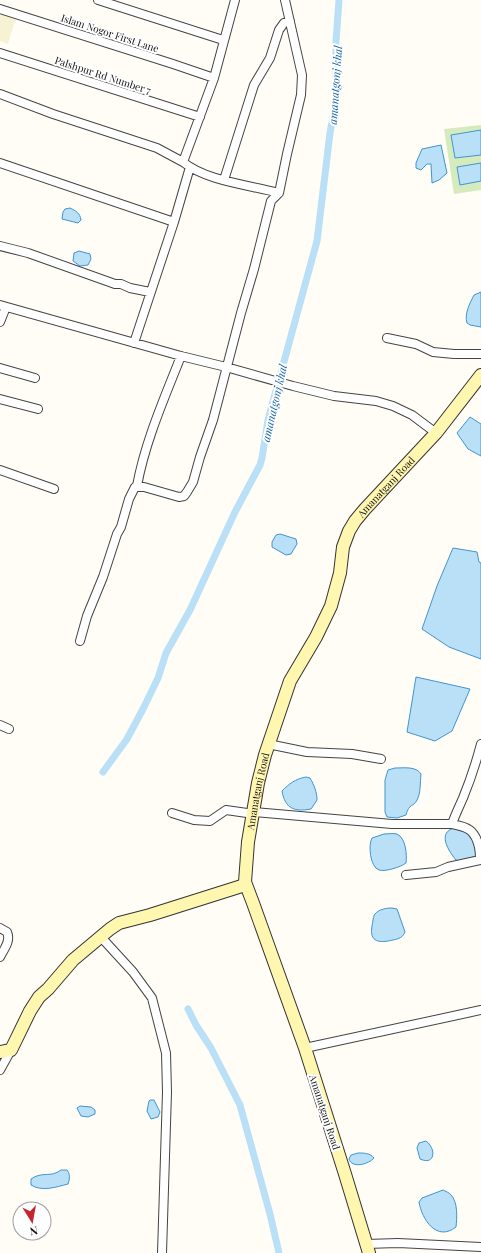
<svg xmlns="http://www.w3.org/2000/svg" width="481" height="1253" viewBox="0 0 481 1253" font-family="'Playfair Display',serif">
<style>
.farmland{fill:#f6f3d4}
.green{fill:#d5ebbd}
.water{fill:#b9e0f7;stroke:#3f96cf}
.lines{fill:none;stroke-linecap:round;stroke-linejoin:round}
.canal{stroke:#b9e0f7;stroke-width:7}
.street-casing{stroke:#444;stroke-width:10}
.secondary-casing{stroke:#333;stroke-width:14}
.street{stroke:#fff;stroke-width:8}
.secondary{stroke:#fff6b0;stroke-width:12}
.labels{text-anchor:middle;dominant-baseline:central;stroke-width:4;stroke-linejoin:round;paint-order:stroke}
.street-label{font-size:10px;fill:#111;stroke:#fff}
.water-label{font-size:11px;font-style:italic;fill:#1768a6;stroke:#fff}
</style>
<rect width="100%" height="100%" fill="#fffdf5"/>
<path class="farmland" d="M2,10l15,4 -9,30 -8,-3v-24z"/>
<path class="green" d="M481,125v65l-27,4 -10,-65z"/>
<path class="water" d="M481,130v25l-26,3 -4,-23z
M441,145l6,28 -8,7 -7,3 -1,-19h-4l-6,6 -5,-2v-5l6,-14z
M481,163v18l-21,4 -3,-18z
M70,208c6,3 10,5 11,12l-3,3 -16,-4 1,-7 2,-3z
M79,251l11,3 1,5 -3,6 -8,1 -7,-5 1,-8z
M481,292v35l-11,-2 -3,-2c-3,-9 3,-20 7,-28z
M470,417l11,7v32l-13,-7 -11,-16z
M280,534l16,5 1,5 -6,10 -5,1 -14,-8v-5l4,-7z
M453,548l24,4 2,10 2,1v96l-32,-12 -27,-18 15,-43z
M416,677l54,12 -18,42 -17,10 -28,-9z
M395,768c9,0 21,-2 26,6 -1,8 0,19 -4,26 -3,7 -8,3 -11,15l-9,3 -10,-1 -2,-5v-32l3,-10z
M306,777l4,1c4,7 7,14 7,22l-6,9c-16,3 -26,0 -29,-18 7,-7 13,-12 24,-14z
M460,827l14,12 3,17 -17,5 -4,-1c-10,-12 -20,-31 4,-33z
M384,834c4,0 9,-1 13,0 9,4 10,21 9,29 -5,4 -21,9 -27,7 -9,-3 -11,-25 -7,-32z
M392,908l5,1 8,23c-2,5 -6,7 -12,8 -13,3 -24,3 -21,-14 1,-4 1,-10 3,-12 4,-5 12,-6 17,-6z
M150,1100h4l6,12 -2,5 -7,2 -4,-8 2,-10z
M80,1106l11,1 4,3v4l-7,3 -7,-1 -4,-8z
M426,1141c10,7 10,25 -6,18l-3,-11 2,-5z
M358,1153c6,0 12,0 16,5 -5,6 -22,11 -25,1l2,-4z
M61,1170h6c3,3 3,9 1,14 -12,3 -26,8 -37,1v-6c11,-8 20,-1 30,-9z
M443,1190c2,1 7,3 8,5 7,7 6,23 5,32 -19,15 -34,-7 -37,-25l3,-4z"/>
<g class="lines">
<path class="canal" d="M103,772l24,-33 17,-32 14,-29 8,-25 24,-43 45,-98 25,-47 2,-7 6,-38 49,-179 13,-108 6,-32v-60l3,-41
M188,1009l8,16 15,23 29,57 30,109 9,39"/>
<g class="street-casing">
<path id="street" d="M98,0l125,40
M235,0l-21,78 -31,84c23,19 67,23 96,31
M0,9l173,55 41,14
M0,53l200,64
M0,94l53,20 104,34 26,14
M0,163l174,59 -40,121
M224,180l30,-95 16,-27 9,-28 5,-7 6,-2
M174,222l16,-55
M0,246l28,7 87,31h6l9,4 20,4
M0,305l181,51 45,11 67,19 41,10 42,5 17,5 19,9 24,18
M0,322l6,-15
M387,338l29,6 17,8 21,2h27
M0,368l35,10
M0,399l38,10
M0,470l54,19
M137,486c8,-44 27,-87 44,-130
M80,641l7,-25 16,-39 14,-43 4,-7 8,-28 6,-12h9l35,10 5,-1 3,-4 6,-10 7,-25 13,-37 28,-107 13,-44 17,-68 8,-8 8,-39 14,-59 1,-20 -17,-75
M0,725l9,4
M268,744l39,8 45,2 29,5
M254,812l138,12h60c3,-9 7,-17 11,-26 7,-17 13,-35 18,-54
M172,813l22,7 16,1 16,-11 28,4
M406,875l30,-3 12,-5 32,-7c0,-4 0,-8 -1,-13 -4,-17 -11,-20 -27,-23
M0,928l7,4c4,9 -3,17 -7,25
M100,936l33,36 19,26 14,55 1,39 -5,161
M305,1048l176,-38
M0,1070l11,-20
M366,1244l32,-1 83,4"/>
</g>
<g class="secondary-casing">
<g id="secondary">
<path d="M0,1052l11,-2 19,-39 9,-14 9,-8 25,-29 37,-31 9,-6 31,-8 95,-30"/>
<path id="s1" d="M369,1253l-24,-79 -40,-126 -52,-145 -8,-21 3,-40 10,-59 7,-28 25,-74 26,-44 15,-31 9,-33 3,-26 6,-16 6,-10 10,-12 71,-76 45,-58"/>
</g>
</g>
<use href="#street" class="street"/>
<use href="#secondary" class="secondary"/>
</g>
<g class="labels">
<g class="street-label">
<text transform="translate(110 33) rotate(18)">Islam Nogor First Lane</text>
<text transform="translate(103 75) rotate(18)">Palshpur Rd Number 7</text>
<text stroke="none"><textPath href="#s1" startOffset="819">Amanatganj Road</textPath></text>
<text stroke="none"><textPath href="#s1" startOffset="483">Amanatganj Road</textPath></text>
<text transform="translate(325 1112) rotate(72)">Amanatganj Road</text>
</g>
<g class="water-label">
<text transform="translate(335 85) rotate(-86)">amanatgonj khal</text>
<text transform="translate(274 403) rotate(-77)">amanatgonj khal</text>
</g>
</g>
<g transform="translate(32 1221) rotate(169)"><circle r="19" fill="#ffffff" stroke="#a0a0a0"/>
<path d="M0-3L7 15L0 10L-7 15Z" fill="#c4262e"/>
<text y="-6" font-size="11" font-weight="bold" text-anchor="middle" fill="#111111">N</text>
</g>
</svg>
